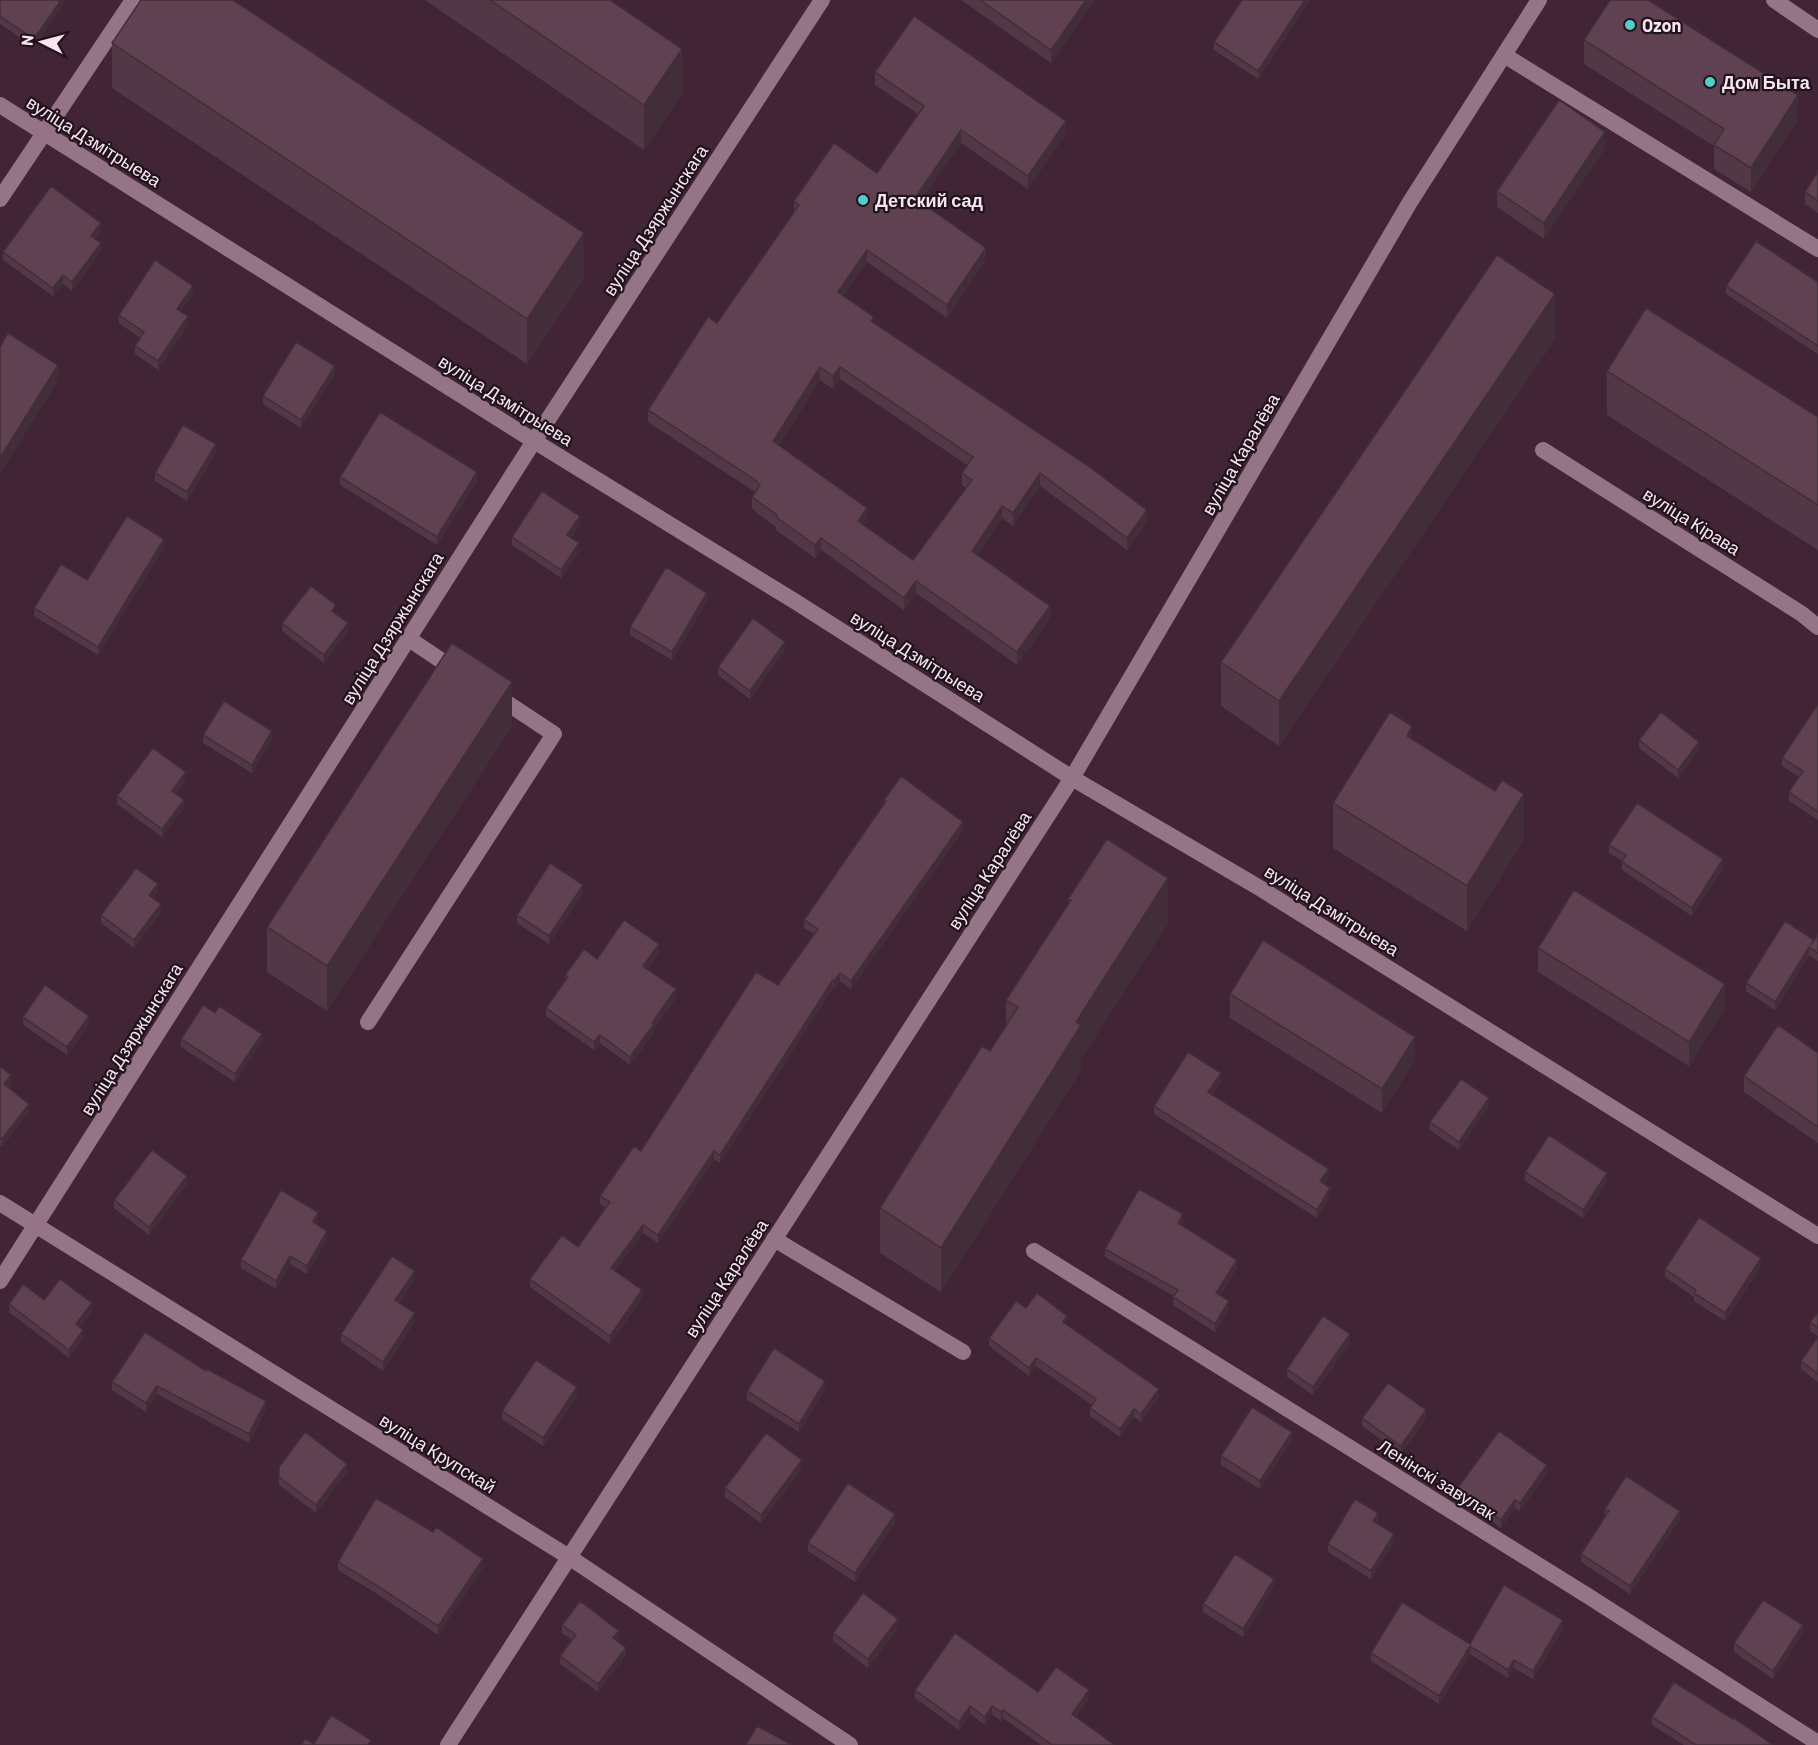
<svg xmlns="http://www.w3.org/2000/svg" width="1818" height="1745" viewBox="0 0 1818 1745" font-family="Barlow,sans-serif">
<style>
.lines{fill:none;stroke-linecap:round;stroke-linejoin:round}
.service{stroke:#957487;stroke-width:16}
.minor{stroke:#957487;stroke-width:16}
.tertiary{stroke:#957487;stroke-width:16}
.wall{fill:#523847;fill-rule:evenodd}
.shaded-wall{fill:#422e39}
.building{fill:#5f4152;stroke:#422e39;stroke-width:1.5;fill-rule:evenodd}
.poi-dot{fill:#53cdcb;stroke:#20131b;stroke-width:2}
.labels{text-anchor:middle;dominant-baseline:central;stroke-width:4.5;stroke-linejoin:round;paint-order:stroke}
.poi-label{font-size:18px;font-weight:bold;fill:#f8e5ef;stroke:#20131b;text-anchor:start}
.street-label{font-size:18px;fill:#f8e5ef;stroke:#20131b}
</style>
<rect width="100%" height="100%" fill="#412536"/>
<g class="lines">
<path class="service" d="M1504,55l314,194
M409,639l51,34
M368,1022l186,-288 -59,-39
M774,1239l189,113"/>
<path class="minor" d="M0,199l133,-199
M1543,450l259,164 16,13
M0,1203l569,354 281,188
M1034,1251l554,345 230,147
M0,1281l534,-840 288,-441"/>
<path class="tertiary" d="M1774,0l44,30
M0,105l534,336 262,161 276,176 186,109 560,349
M448,1745l624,-967 338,-576 129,-202"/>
</g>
<path class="wall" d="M0,0h66l-32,47 -34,-23z
M425,0h185l72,94 -38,56z
M961,0h134l-44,63z
M1310,0l-52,79 -44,-29v-8z
M1584,40l214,79 -47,73 -37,-23v-23l-130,-82z
M112,43l472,235 -57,86 -415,-276z
M875,72l191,61 -38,56 -67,-46 -41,59 66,58 -39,58 -80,-56 -24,34 31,27 273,199 -20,28 -87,-64 -27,40 -11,-8 -24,37 72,64 -33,46 -101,-72 -12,17 -83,-60 -6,8 -39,-28v-3l-24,-18v-12l3,-5 -107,-70v-12l69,-87 77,-111v-11l83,-28 41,-59 -43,-29zM840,379l127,86 -5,8v12l4,3 -53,72 -49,-35 3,-4 -88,-76 41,-65 13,9z
M1605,148l-61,91 -47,-32v-16z
M1818,171v42l-13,-9v-12z
M101,231l-6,8 6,12 -29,40 -9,-7 -10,12 -50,-36v-8z
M1818,282v72l-92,-60v-8z
M193,294l-12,17 7,14 -30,45 -23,-16v-8l5,-8 -21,-15v-8z
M1555,339l-276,407 -58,-40v-44z
M1607,371l211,46v133l-211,-135z
M335,374l-34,54 -38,-24v-8z
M216,452l-29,49 -32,-20v-8z
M340,477l137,4 -40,64 -97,-60z
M580,524l-9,14 8,13 -18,27 -49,-33v-8z
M164,547l-66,108 -64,-39v-8l53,-28z
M707,601l-35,59 -42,-25v-8z
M336,614l12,17 -24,32 -42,-32v-8z
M785,650l-35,49 -32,-24v-8z
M1818,704v116l-29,-19v-9l10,-15 -17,-11v-8z
M512,726l-185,285 -60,-39v-45z
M203,735l69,4 -20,34 -49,-30z
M1412,740l112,99 -57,92 -134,-83v-45z
M1639,740l60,10 -21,28 -39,-30z
M186,780l-10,14 8,14 -22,29 -45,-33v-8z
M884,800l79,30 -112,159 -11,-8 -6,8 -1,-1 -113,175 -6,-4 -56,84 -15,-10 -28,37 27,28 -32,46 -80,-57v-8l48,-32 28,-39 -6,-4v-8l41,-45 137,-166 36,-51 -10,-6v-8l80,-116z
M1609,845l114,23 -31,48 -70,-46v-9l-13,-8z
M158,892l-5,6 8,14 -27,36 -33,-25v-8z
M583,893l-34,51 -32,-21v-8z
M1068,899l100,24 -87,136v11l-140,222 -61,-39v-45l110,-157 16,-26v-25l62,-96z
M1818,934v27l-9,-6 -34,55 -29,-19v-8l68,-43z
M1538,948l187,60 -36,58 -151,-94z
M659,953l-12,16 29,29 -22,31v4l-24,32 -30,-22 -6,7 -48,-34v-8l19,-27v-6l32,-16z
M1230,994l185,66 -33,53 -152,-95z
M215,1013l47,29 -27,40 -54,-35v-8z
M23,1017l66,7 -22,31 -44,-30z
M1818,1053v90l-74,-51v-16z
M0,1066l11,17 -3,4 21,25 -27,35 -2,-2z
M1221,1081l-9,14 117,82 -5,7 6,12 -13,22 -163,-104v-8z
M1489,1106l-30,44 -29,-20v-8z
M1525,1172l82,9 -24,37 -58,-37z
M187,1184l-38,51 -35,-27v-8z
M318,1220l-2,4 11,15 -20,35 -17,-10 -14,25 -35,-21v-8z
M1183,1222l-1,3 55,43 -17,27 9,14 -14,23 -42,-27 1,-9 -69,-39v-8z
M1761,1266l-36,55 -31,-20v-4l-29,-20v-8z
M415,1279l-16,24 16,18 -32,50 -42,-29v-8z
M44,1300l48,11 -12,16 3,11 -14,20 -60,-46v-8z
M1026,1308l41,16v1l92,72 -18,25 -7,-5 -14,20 -30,-21v-8l2,-3 -56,-39 -7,10 -40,-30v-8z
M1818,1312v24l-8,-5v-9z
M145,1332l121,77 -17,34 -92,-49 -11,18 -34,-22v-8z
M1818,1337v45l-17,-13v-8z
M1350,1343l-37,52 -26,-18v-8z
M825,1389l-26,43 -52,-32v-9z
M577,1396l-34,50 -41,-27v-8z
M1362,1418l64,1 -25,35 -39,-28z
M1292,1440l-32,49 -39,-24v-9z
M279,1467l68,5 -31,41 -37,-28z
M802,1468l-41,55 -36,-26v-9z
M1547,1473l-27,38 -5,-3 -14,20 -44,-31v-8z
M1605,1509l75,10 -50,75 -49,-32v-8l24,-37z
M895,1522l-40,60 -47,-31v-8z
M1378,1522l-1,1 17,19 -23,37 -43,-27v-8z
M338,1562l145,5 -45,68 -59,-40 -41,-25z
M1274,1587l-31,50 -40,-25v-8z
M562,1625l57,14 -2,2 9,15 -28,36 -38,-28v-8l12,-16 -10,-7z
M898,1628l-30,40 -35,-27v-8z
M1563,1629l-30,50 -19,-11 -6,10 -38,-24 -31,50 -68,-43v-8l99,-9z
M1803,1633l-30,46 -39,-27v-9z
M915,1690l123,2 51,6 -13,19 39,28h-74l-38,-27 -2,3 -9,-7 -7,11 -15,-11 -11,16 -44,-32z
M1652,1717l121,28h-89l-32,-20z"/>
<path class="shaded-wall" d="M61,0h5l-32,47v-8z
M1086,0h9l-44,63v-13z
M1305,0h5l-52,79v-8z
M682,49v45l-38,56v-45z
M1798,95v24l-47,73v-24z
M1066,121v12l-38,56v-13z
M961,130v13l-46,67v-12z
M1605,132v16l-61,91v-16z
M101,223v8l-10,13v-8z
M584,233v45l-57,86v-45z
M101,243v8l-29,40v-9z
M986,248v12l-39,58v-13z
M867,250v12l-29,42v-12z
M63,275v9l-10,12v-8z
M193,286v8l-16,23v-8z
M1555,294v45l-276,407v-45z
M188,316v9l-30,45v-9z
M58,365v16l-58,94v-17z
M335,366v8l-34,54v-8z
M820,367v13l-47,74v-13z
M840,367v12l-7,10v-13z
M216,444v8l-29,49v-9z
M477,472v9l-40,64v-8z
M1040,473v13l-27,40v-13z
M1002,506v12l-30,46v-13z
M867,508v13l-9,12v-12z
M1147,510v12l-20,28v-12z
M580,516v8l-13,19v-8z
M821,538v12l-6,8v-13z
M164,539v8l-66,108v-8z
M579,543v8l-18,27v-8z
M916,581v12l-12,17v-12z
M707,593v8l-35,59v-8z
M1050,606v13l-33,46v-13z
M348,623v8l-24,32v-8z
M785,642v8l-35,49v-8z
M512,682v44l-185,285v-45z
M1412,726v45l-5,-35z
M272,731v8l-20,34v-8z
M1699,742v8l-21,28v-8z
M186,772v8l-14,19v-8z
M1524,794v45l-57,92v-45z
M184,800v8l-22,29v-8z
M963,822v8l-112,159v-8z
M1723,859v9l-31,48v-8z
M1168,878v45l-87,136v11l-140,222v-44l135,-226z
M158,884v8l-9,11v-8z
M583,885v8l-34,51v-8z
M161,904v8l-27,36v-8z
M659,944v9l-16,21v-8z
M1809,947v8l-34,55v-8z
M840,973v8l-6,8v-8z
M833,980v8l-113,175v-8z
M1725,984v24l-36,58v-24z
M676,989v9l-22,31v4l-24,32v-8l22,-34z
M89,1016v8l-22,31v-8z
M262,1034v8l-27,40v-8z
M600,1035v8l-6,7v-8z
M1415,1037v23l-33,53v-24z
M1221,1073v8l-13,19v-8z
M11,1075v8l-7,9v-8z
M1489,1098v8l-30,44v-8z
M29,1104v8l-27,35v-8z
M714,1151v8l-56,84v-8z
M1329,1169v8l-9,12v-8z
M1607,1173v8l-24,37v-8z
M187,1176v8l-38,51v-8z
M1330,1188v8l-13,22v-8z
M318,1212v8l-5,10v-8z
M1183,1214v8l-5,9v-8z
M643,1225v8l-32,43v-8z
M327,1231v8l-20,35v-8z
M290,1256v8l-14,25v-8z
M1761,1258v8l-36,55v-8z
M1237,1260v8l-21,33v-8z
M415,1271v8l-20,29v-8z
M642,1290v8l-32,46v-8z
M1229,1301v8l-14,23v-8z
M92,1303v8l-16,21v-8z
M415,1313v8l-32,50v-9z
M1067,1316v8l-4,6v-8z
M83,1330v8l-14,20v-8z
M1350,1334v9l-37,52v-8z
M1036,1358v8l-7,10v-8z
M825,1381v8l-26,43v-8z
M157,1386v8l-11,18v-9z
M577,1387v9l-34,50v-8z
M1159,1389v8l-18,25v-8z
M266,1401v8l-17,34v-9z
M1134,1409v8l-14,20v-8z
M1426,1410v9l-25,35v-8z
M1292,1432v8l-32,49v-8z
M802,1460v8l-41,55v-8z
M347,1464v8l-31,41v-8z
M1547,1465v8l-27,38v-8z
M1515,1500v8l-14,20v-8z
M1680,1511v8l-50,75v-8z
M1378,1513v9l-5,7v-8z
M895,1514v8l-40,60v-9z
M1394,1534v8l-23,37v-8z
M483,1559v8l-45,68v-9z
M1274,1579v8l-31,50v-8z
M898,1619v9l-30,40v-9z
M1563,1620v9l-30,50v-8z
M1803,1625v8l-30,46v-8z
M619,1631v8l-6,7v-8z
M1470,1646v8l-31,50v-8z
M626,1648v8l-28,36v-8z
M1514,1660v8l-6,10v-8z
M1089,1690v8l-17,24v-8z
M970,1706v8l-11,16v-8z
M992,1706v8l-7,11v-8z
M1003,1710v8l-2,3v-9z"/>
<path class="building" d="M0,0h61l-27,39 -34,-23z
M141,0h92l351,233 -57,86 -415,-276z
M490,0h120l72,49 -38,56z
M980,0h106l-35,50z
M1242,0h63l-47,71 -44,-29z
M1610,0h38l150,95 -47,73 -37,-23 10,-16 -140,-89z
M914,16l152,105 -38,55 -67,-46 -46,68 71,50 -39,57 -80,-55 -29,42 36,25 -3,4 220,147 56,42 -20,28 -87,-65 -27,40 -11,-7 -30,45 78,55 -33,46 -101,-71 -12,17 -83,-60 -6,7 -39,-28 1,-2 -25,-18 8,-12 -4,-3 1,-1 -109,-71 60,-93 9,6 82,-118 -5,-4 40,-58 43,30 47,-67 -49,-34zM820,367l13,9 7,-9 133,90 -11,16 10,7 -59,80 -55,-39 9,-13 -94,-67z
M1559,100l46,32 -61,91 -47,-32z
M1818,171v30l-13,-9z
M51,186l50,37 -10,13 10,7 -29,39 -9,-7 -10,13 -50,-36z
M1756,241l62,41v64l-92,-60z
M1497,255l58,39 -276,407 -58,-39z
M155,260l38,26 -16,23 11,7 -30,45 -23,-15 9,-14 -25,-17z
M1646,308l172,109v88l-211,-134z
M8,333l50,32 -58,93v-111z
M296,342l39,24 -34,54 -38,-24z
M380,412l97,60 -40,65 -97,-60z
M183,425l33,19 -29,48 -32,-19z
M542,491l38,25 -13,19 12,8 -18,27 -49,-33z
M127,516l37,23 -66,108 -64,-39 27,-44 26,16z
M666,567l41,26 -35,59 -42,-25z
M311,586l25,19 -4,6 16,12 -24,32 -42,-32z
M753,618l32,24 -35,49 -32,-24z
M452,643l60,39 -185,284 -60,-39z
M224,701l48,30 -20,34 -49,-30z
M1818,704v108l-29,-20 14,-21 -21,-13z
M1390,712l22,14 -5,10 88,55 7,-11 22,14 -57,92 -134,-83z
M1661,712l38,30 -21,28 -39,-30z
M153,748l33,24 -14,19 12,9 -22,29 -45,-33z
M901,776l62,46 -112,159 -11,-8 -6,8 -1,-1 -113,175 -6,-4 -56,84 -15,-10 -32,43 31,22 -32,46 -80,-57 32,-44 16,12 32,-45 -10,-6 34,-50 7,5 115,-179 22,13 40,-56 -14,-9 82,-119 -2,-1z
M1637,803l86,56 -31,49 -70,-46 4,-7 -17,-10z
M1107,839l61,39 -92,144 5,3 -140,223 -61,-40 102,-162 8,5 28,-44 -12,-7 65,-100 -3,-1z
M550,863l33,22 -34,51 -32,-21z
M136,868l22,16 -9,11 12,9 -27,36 -33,-25z
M1574,890l151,94 -36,58 -151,-94z
M624,920l35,24 -16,22 33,23 -24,34 2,1 -24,33 -30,-22 -6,7 -48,-34 22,-31 -3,-2 19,-26 13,10z
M1785,921l29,19 -3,5 7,-11v19l-9,-6 -34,55 -29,-19z
M1263,940l152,97 -33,52 -152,-95z
M45,985l44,31 -22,31 -44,-30z
M203,1005l12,8 4,-7 43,28 -27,40 -54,-35z
M1778,1025l40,28v74l-74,-51z
M1188,1052l33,21 -13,19 121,77 -9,12 10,7 -13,22 -163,-104z
M0,1066l11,9 -7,9 25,20 -27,35 -2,-2z
M1461,1079l28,19 -30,44 -29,-20z
M1549,1135l58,38 -24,37 -58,-38z
M152,1150l35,26 -38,51 -35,-27z
M1139,1189l44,25 -5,9 59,37 -21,33 13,8 -14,23 -42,-27 5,-7 -73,-41z
M281,1190l37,22 -5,10 14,9 -20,35 -17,-10 -14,25 -35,-21z
M1699,1217l62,41 -36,55 -31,-20 2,-3 -31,-21z
M392,1256l23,15 -20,29 20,13 -32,49 -42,-28z
M60,1279l32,24 -16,21 7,6 -14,20 -60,-46 14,-20 21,16z
M1037,1293l30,23 -4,6 96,67 -18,25 -7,-5 -14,20 -30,-21 6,-9 -60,-41 -7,10 -40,-30 27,-37 10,7z
M1818,1312v16l-8,-6z
M1323,1316l27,18 -37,53 -26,-18z
M145,1332l61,39 1,-2 59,32 -17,33 -92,-48 -11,17 -34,-21z
M1818,1337v37l-17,-13z
M774,1348l51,33 -26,43 -52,-33z
M536,1360l41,27 -34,51 -41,-27z
M1388,1383l38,27 -25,36 -39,-28z
M1252,1407l40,25 -32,49 -39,-25z
M1499,1431l48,34 -27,38 -5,-3 -14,20 -44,-31z
M305,1432l42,32 -31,41 -37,-28v-10z
M766,1433l36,27 -41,55 -36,-27z
M1626,1476l54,35 -50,75 -49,-32 28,-43 -4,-2z
M848,1483l47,31 -40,59 -47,-30z
M376,1498l57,34 3,-5 47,32 -45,67 -59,-39 -41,-25z
M1355,1499l23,14 -5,8 21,13 -23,37 -43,-27z
M1235,1554l39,25 -31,50 -40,-25z
M1504,1585l59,35 -30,51 -19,-11 -6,10 -38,-24 -31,50 -68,-43 31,-51 68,42z
M863,1593l35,26 -30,40 -35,-26z
M1763,1600l40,25 -30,46 -39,-28z
M580,1601l39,30 -6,7 13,10 -28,36 -38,-28 16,-21 -14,-10z
M955,1633l83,59 18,-25 33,23 -17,24 43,31h-63l-49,-35 -2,2 -9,-6 -7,11 -15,-11 -11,16 -44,-32z
M1674,1682l59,37 1,-1 39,27h-77l-44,-28z
M331,1715l40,25 -3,5h-67l4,-6 9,5z
M757,1726l35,19h-46z"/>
<g class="poi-dot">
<circle cx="1630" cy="25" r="6"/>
<circle cx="1710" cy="82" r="6"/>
<circle cx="863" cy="200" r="6"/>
</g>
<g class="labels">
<g class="poi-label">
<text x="1642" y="25">Ozon</text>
<text x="1722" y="82">Дом Быта</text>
<text x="875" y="200">Детский сад</text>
</g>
<g class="street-label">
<text transform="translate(94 141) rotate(32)">вуліца Дзмітрыева</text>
<text transform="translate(655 220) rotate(-57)">вуліца Дзяржынскага</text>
<text transform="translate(506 400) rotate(32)">вуліца Дзмітрыева</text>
<text transform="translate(1240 454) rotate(-60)">вуліца Каралёва</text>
<text transform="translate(1692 521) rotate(32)">вуліца Кірава</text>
<text transform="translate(392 628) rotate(-58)">вуліца Дзяржынскага</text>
<text transform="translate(918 656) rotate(32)">вуліца Дзмітрыева</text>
<text transform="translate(989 870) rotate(-57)">вуліца Каралёва</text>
<text transform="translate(1332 910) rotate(32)">вуліца Дзмітрыева</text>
<text transform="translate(131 1039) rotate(-58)">вуліца Дзяржынскага</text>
<text transform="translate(726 1278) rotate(-57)">вуліца Каралёва</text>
<text transform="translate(438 1453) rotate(32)">вуліца Крупскай</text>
<text transform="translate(1437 1479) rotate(32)">Ленінскі завулак</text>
</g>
</g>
<g transform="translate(42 42) rotate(276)" stroke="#20131b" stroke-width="4.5" paint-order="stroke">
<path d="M0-4.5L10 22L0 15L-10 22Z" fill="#f8e5ef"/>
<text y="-9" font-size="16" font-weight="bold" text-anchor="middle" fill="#f8e5ef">N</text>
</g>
</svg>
